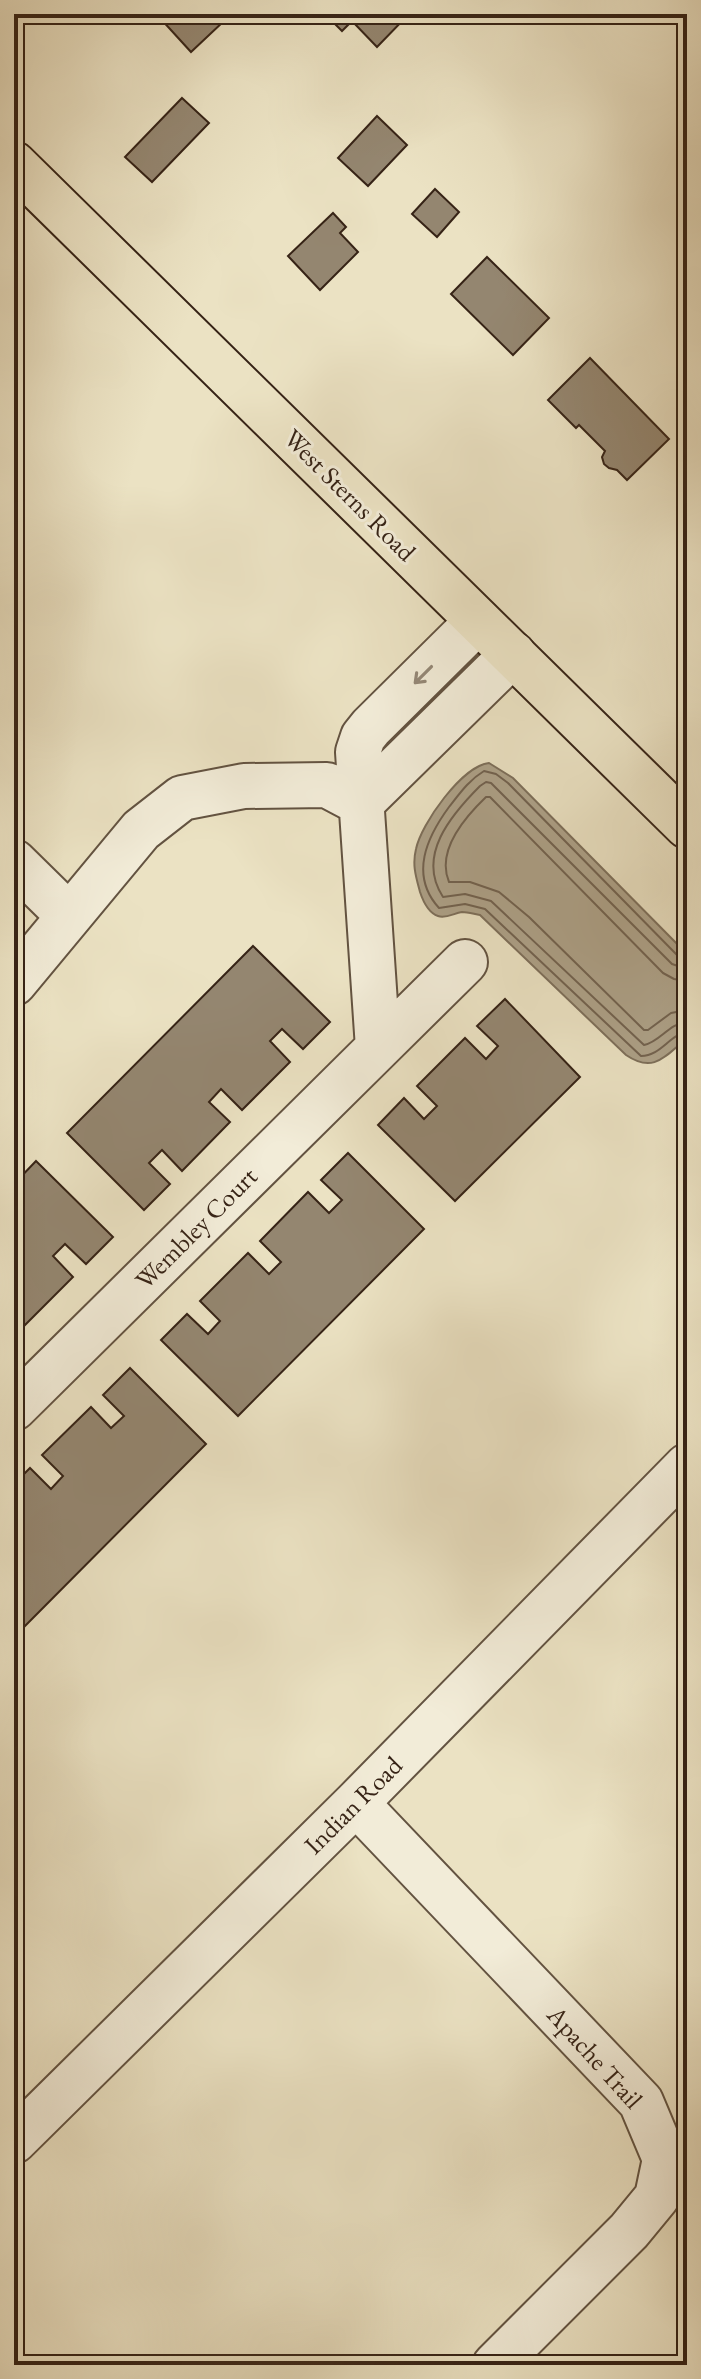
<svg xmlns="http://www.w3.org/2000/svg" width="701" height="2379" viewBox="0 0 701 2379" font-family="'EB Garamond',serif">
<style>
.water{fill:#ada188;stroke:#7d6f5a;stroke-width:2}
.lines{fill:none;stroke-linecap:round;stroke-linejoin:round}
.shore{stroke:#72624f;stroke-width:2}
.building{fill:#948670;stroke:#362316;stroke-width:2}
.minor-casing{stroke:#635341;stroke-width:48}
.major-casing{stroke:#362316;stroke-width:48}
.minor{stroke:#f2ecd8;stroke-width:44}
.major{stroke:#ebe2c3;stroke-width:44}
.oneway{stroke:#948877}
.labels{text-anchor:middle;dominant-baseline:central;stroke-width:6;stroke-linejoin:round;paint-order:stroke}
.street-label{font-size:26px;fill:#362316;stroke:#f2ecd8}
</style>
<rect width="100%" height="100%" fill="#ebe2c3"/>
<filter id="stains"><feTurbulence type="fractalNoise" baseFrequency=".0025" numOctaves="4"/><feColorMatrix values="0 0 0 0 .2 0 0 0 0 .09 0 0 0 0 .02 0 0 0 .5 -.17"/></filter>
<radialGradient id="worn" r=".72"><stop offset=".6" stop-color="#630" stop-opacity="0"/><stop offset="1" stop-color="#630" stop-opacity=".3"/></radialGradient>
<path class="water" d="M489,763l24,15 174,176v84c-22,18 -33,36 -61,17l-146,-140c-6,-1 -12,-3 -18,-3 -8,1 -16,7 -24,4 -9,-3 -15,-15 -18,-24 -4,-15 -8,-27 -4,-43 5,-25 46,-83 73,-86z"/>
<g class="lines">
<path class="shore" d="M687,959l-9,-3 -170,-173 -12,-9 -12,-3c-15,9 -24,22 -35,36 -22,30 -40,68 -10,101l26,-4 20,5 156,147c20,0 28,-21 46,-24
M687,969l-15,-5 -181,-181 -5,-1 -6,4c-29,29 -64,70 -37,111l22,-3 26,7 153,144c16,-3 25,-22 43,-23
M687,981l-13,-2 -11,-6 -173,-176h-4c-23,22 -50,54 -37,85h21l29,10 30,25 115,113h4l23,-17 16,-3"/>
</g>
<path class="building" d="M165,14h52l7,7 -33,31 -31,-34z
M325,14h84l-32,33 -25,-26 -10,10z
M182,98l27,25 -57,59 -27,-25z
M377,116l30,29 -39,41 -30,-28z
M435,189l24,23 -22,25 -25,-23z
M333,213l13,14 -6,6 18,19 -38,38 -32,-34z
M487,257l62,61 -36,37 -62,-61z
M590,358l79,81 -42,41 -10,-10 -8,-2 -5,-4 -2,-7 3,-6 -26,-26 -3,3 -28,-28z
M253,946l77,76 -27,27 -21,-20 -12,12 20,21 -48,48 -21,-21 -12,13 21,20 -48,49 -20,-21 -13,13 21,21 -26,26 -77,-77z
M505,999l75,78 -125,124 -77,-76 26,-27 20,21 13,-13 -20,-20 48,-48 21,21 12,-13 -21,-20z
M348,1153l76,76 -186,187 -77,-76 26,-26 21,20 12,-13 -20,-20 48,-48 21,21 12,-12 -21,-21 48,-49 21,21 13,-13 -21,-20z
M36,1161l77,76 -27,27 -21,-20 -12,12 20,21 -48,48 -11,-11v-130z
M130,1368l76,76 -186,187 -6,-6v-141l16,-16 21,21 12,-13 -21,-21 49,-48 20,21 13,-12 -21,-21z"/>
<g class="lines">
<g class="minor-casing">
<path id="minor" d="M361,803l152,-149
M14,862l55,54
M14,983l127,-153 41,-32 62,-12 83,-1 34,18
M378,1048l87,-86
M14,1408l364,-360 -20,-296 5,-15 8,-10 107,-106
M356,1803l285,299 24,57 -8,38 -28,34 -134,134
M14,2141l342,-338 331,-337"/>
</g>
<g class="major-casing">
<path id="major" d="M14,164l673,662"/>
</g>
<use href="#minor" class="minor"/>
<use href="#major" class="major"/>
</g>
<defs><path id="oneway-shaft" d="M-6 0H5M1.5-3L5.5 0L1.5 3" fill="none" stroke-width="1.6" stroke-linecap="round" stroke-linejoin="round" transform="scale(2)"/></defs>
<use class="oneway" href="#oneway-shaft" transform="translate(423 675) rotate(135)"/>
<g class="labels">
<g class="street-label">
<text transform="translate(350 495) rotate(45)">West Sterns Road</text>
<text transform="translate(196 1228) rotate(-45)">Wembley Court</text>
<text transform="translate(353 1805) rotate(-45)">Indian Road</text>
<text transform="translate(595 2057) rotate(48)">Apache Trail</text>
</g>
</g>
<rect width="701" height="2379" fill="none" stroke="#ebe2c3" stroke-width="48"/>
<rect x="16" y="16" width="669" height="2347" fill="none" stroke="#362316" stroke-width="4"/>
<rect x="24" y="24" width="653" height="2331" fill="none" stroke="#362316" stroke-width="2"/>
<rect width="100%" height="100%" filter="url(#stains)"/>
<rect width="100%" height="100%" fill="url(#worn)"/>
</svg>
